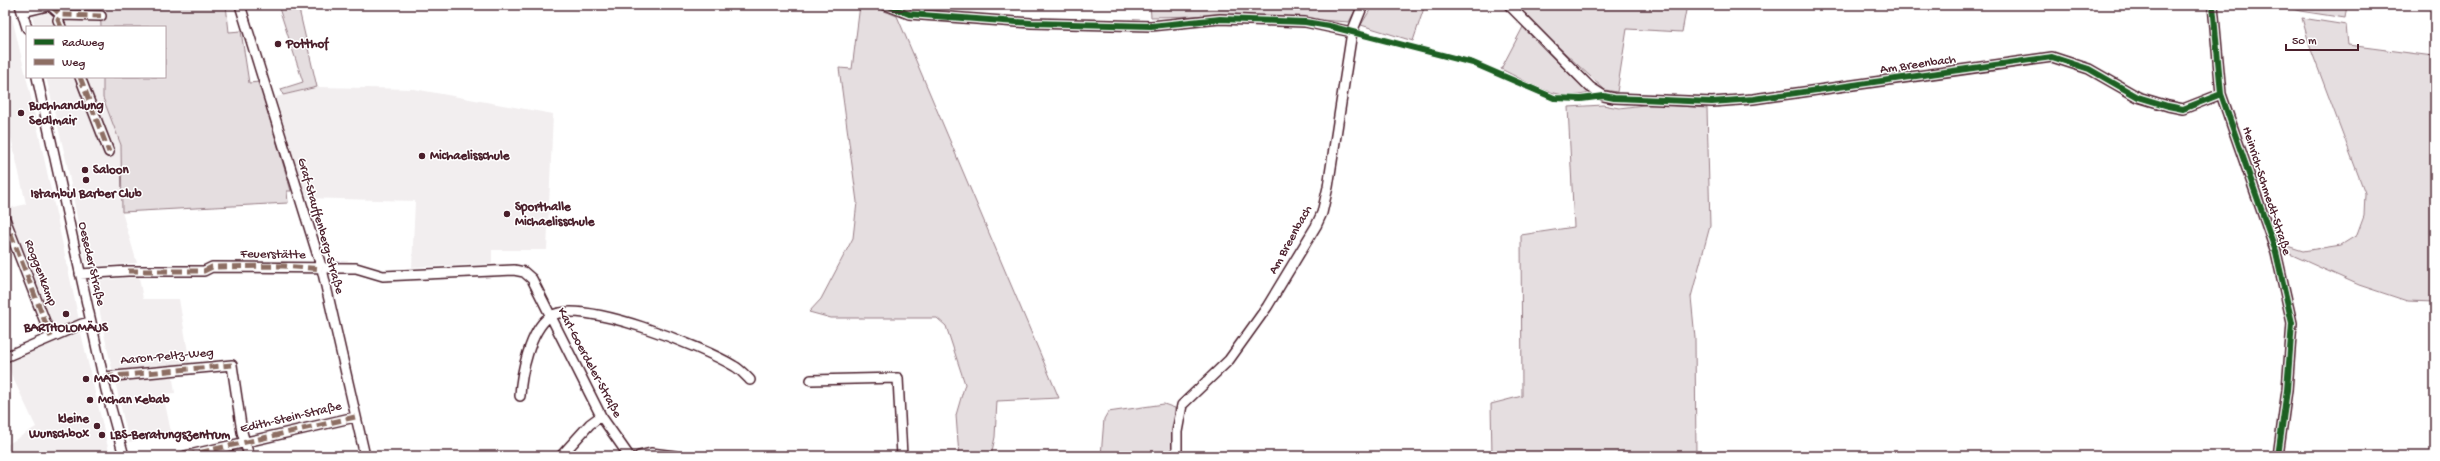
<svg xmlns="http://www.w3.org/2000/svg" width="2440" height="461" viewBox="0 0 2440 461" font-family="'Gochi Hand',sans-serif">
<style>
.built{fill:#f2eeef}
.green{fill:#e5dee0;stroke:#987e86}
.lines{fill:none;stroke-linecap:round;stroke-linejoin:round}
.minor-casing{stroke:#4a1f2b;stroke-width:12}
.minor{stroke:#fff;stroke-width:9}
.quiet{stroke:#8d6e63;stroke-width:5;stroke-dasharray:10 5;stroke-linecap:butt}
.cycleway-casing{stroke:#fff;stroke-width:8}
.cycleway{stroke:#1b5e20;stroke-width:6}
.poi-dot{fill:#4a1f2b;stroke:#fff;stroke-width:1.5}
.labels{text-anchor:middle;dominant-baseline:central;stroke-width:3;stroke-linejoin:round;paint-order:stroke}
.poi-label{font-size:13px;font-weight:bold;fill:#4a1f2b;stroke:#fff;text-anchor:start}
.street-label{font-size:13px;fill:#4a1f2b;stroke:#fff}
</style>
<rect width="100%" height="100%" fill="#fff"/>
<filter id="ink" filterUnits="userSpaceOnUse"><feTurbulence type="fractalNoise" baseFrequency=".025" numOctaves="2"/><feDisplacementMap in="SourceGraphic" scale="8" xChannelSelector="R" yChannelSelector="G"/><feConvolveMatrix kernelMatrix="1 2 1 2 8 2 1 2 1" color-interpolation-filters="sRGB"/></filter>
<g filter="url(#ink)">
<path class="built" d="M5,5h4l21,88 49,227 -27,9 -46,-120 20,-5 -16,-71h-5z
M62,5h38l1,22h-66l-3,-11 22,-4z
M46,77h57v21l18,47 1,67 15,51 -44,3 -8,-5 -18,-97z
M317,87l97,2 139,25 -6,136h-55v14l-80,3 3,-66 -111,-3 -28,-101z
M139,277l4,22h36l12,71 -19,2 3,21 -12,1 8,38 -42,10 -25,-108 -10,-53z
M81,333l29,123h-105v-10l31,-19 -31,-66 51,-22z"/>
<path class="green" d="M100,5h126l3,27 12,-1 8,52 10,-1 32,109h-4l1,12 -166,9 -1,-67 -18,-47v-21h62v-50h-64z
M278,5h20l19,82 -34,8 -2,-6 22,-7z
M860,5h9l28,11 162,382 -62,3 -2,36 -4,19h-32l-3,-41 9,-31 -19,-58 -9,-8h-106l-22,-6 12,-13 32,-61 4,-36 -18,-134 13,1z
M1150,5h208l-9,17 -104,-7 -94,2z
M1373,5h52l-12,36 -52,-16z
M1513,5h174l-5,27 -55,-3 -10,63 -12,-2z
M2277,5h70l-2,13 -45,-7z
M2302,18l44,7 2,20 85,11 2,7v239l-28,-1 -48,-16 -78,-35 3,-5 19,6 38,-6 16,-10 7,-19 1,-23 -55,-146z
M1523,27l51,52 17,13c-31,12 -63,-10 -90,-23z
M1652,104l55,4 3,118 -19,71 4,41 1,118h-204l-1,-52 31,-8 -1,-161 53,-8 -6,-120 35,-2 16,3z
M1164,404l11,4 -2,48h-72l3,-37 4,-7z"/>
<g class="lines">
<g class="minor-casing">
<path id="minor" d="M20,5l7,23
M240,5l82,264 43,187
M886,5l23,9 122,9 120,3 69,-7 85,3 47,10
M1509,5l81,82 14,9 10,2 98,4 41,-3 299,-42 37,12 49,28 30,9 15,3 38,-15
M2213,5l8,89 55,158 16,71 -5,67 -9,66
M51,6l10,9 40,1
M23,12l29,-7
M61,27l-3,-7 3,-5
M37,77l69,313 18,66
M80,77l29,75
M5,219l46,118
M80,274l48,-3h76l8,-4 144,1 27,8 131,-6 10,2 8,7 69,137 28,40
M5,357l77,-33 9,-2
M104,377l128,-12 10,67 7,24
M811,380l87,-2 4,78
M520,396c1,-22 10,-65 29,-79 30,-21 156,31 185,49 6,3 11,9 16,14
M185,456l170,-39
M561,456l29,-32 11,-8
M639,456l12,-3 24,3
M1177,456v-24l5,-27 47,-45 38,-53 49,-81 6,-13 6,-26 24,-155 11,-27"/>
</g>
<use href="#minor" class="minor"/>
<path class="quiet" d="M51,6l10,9 40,1
M61,27l-3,-7 3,-5
M80,77l29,75
M5,219l46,118
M128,271h76l8,-4 71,-1 39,3
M104,377l128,-12
M185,456l170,-39"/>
<g class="cycleway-casing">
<path id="cycleway" d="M886,5l23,9 122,9 120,3 69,-7 85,3 24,4 144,37 81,35 27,1 23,-3 10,2 98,4 41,-3 299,-42 37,12 49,28 30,9 15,3 38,-15
M2213,5l8,89 55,158 16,71 -5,67 -9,66"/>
</g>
<use href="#cycleway" class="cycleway"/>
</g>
</g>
<g class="poi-dot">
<circle cx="278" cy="44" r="4"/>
<circle cx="21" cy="113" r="4"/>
<circle cx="422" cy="156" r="4"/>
<circle cx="85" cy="170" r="4"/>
<circle cx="86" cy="180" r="4"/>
<circle cx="507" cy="214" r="4"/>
<circle cx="66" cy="314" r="4"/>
<circle cx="86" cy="379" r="4"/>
<circle cx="90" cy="400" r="4"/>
<circle cx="97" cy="426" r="4"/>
<circle cx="102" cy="435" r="4"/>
</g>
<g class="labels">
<g class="poi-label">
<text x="286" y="44">Potthof</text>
<text x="29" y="106">Buchhandlung<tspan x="29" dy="15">Sedlmair</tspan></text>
<text x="430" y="156">Michaelisschule</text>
<text x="93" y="170">Saloon</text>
<text x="86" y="194" text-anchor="middle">Istambul Barber Club</text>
<text x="515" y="207">Sporthalle<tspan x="515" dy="15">Michaelisschule</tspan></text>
<text x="66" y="328" text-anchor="middle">BARTHOLOMÄUS</text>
<text x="94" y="379">MAD</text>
<text x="98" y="400">Mchan Kebab</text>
<text x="89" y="419" text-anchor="end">kleine<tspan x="89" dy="15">Wunschbox</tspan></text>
<text x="110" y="435">LBS-Beratungszentrum</text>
</g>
<g class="street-label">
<text transform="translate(1918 65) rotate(-8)">Am Breenbach</text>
<text transform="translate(2266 191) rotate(72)">Heinrich-Schmedt-Straße</text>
<text transform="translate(320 226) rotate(74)">Graf-Stauffenberg-Straße</text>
<text transform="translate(1291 240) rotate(-61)">Am Breenbach</text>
<text transform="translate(273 255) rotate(1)">Feuerstätte</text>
<text transform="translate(91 264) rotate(77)">Oeseder Straße</text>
<text transform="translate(40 273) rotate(69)">Roggenkamp</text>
<text transform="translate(167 357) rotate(-5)">Aaron-Peltz-Weg</text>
<text transform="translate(589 363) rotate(62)">Karl-Goerdeler-Straße</text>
<text transform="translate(291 418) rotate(-13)">Edith-Stein-Straße</text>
</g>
</g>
<rect width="2440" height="461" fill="none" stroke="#fff" stroke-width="20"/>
<rect x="10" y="10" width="2420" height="441" fill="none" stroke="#4a1f2b" stroke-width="1.5" filter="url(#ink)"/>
<rect x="26" y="26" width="140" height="52" fill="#ffffff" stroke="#b7a5aa"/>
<rect x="34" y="39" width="20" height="6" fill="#1b5e20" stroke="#b7a5aa"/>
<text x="62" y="46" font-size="12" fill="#4a1f2b">Radweg</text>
<rect x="34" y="59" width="20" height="6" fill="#8d6e63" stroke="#b7a5aa"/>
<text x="62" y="66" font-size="12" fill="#4a1f2b">Weg</text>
<path d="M2286 44v6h72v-6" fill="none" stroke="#4a1f2b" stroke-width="2"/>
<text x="2292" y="44" font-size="12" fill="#4a1f2b" stroke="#ffffff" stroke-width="3" paint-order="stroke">50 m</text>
</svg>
